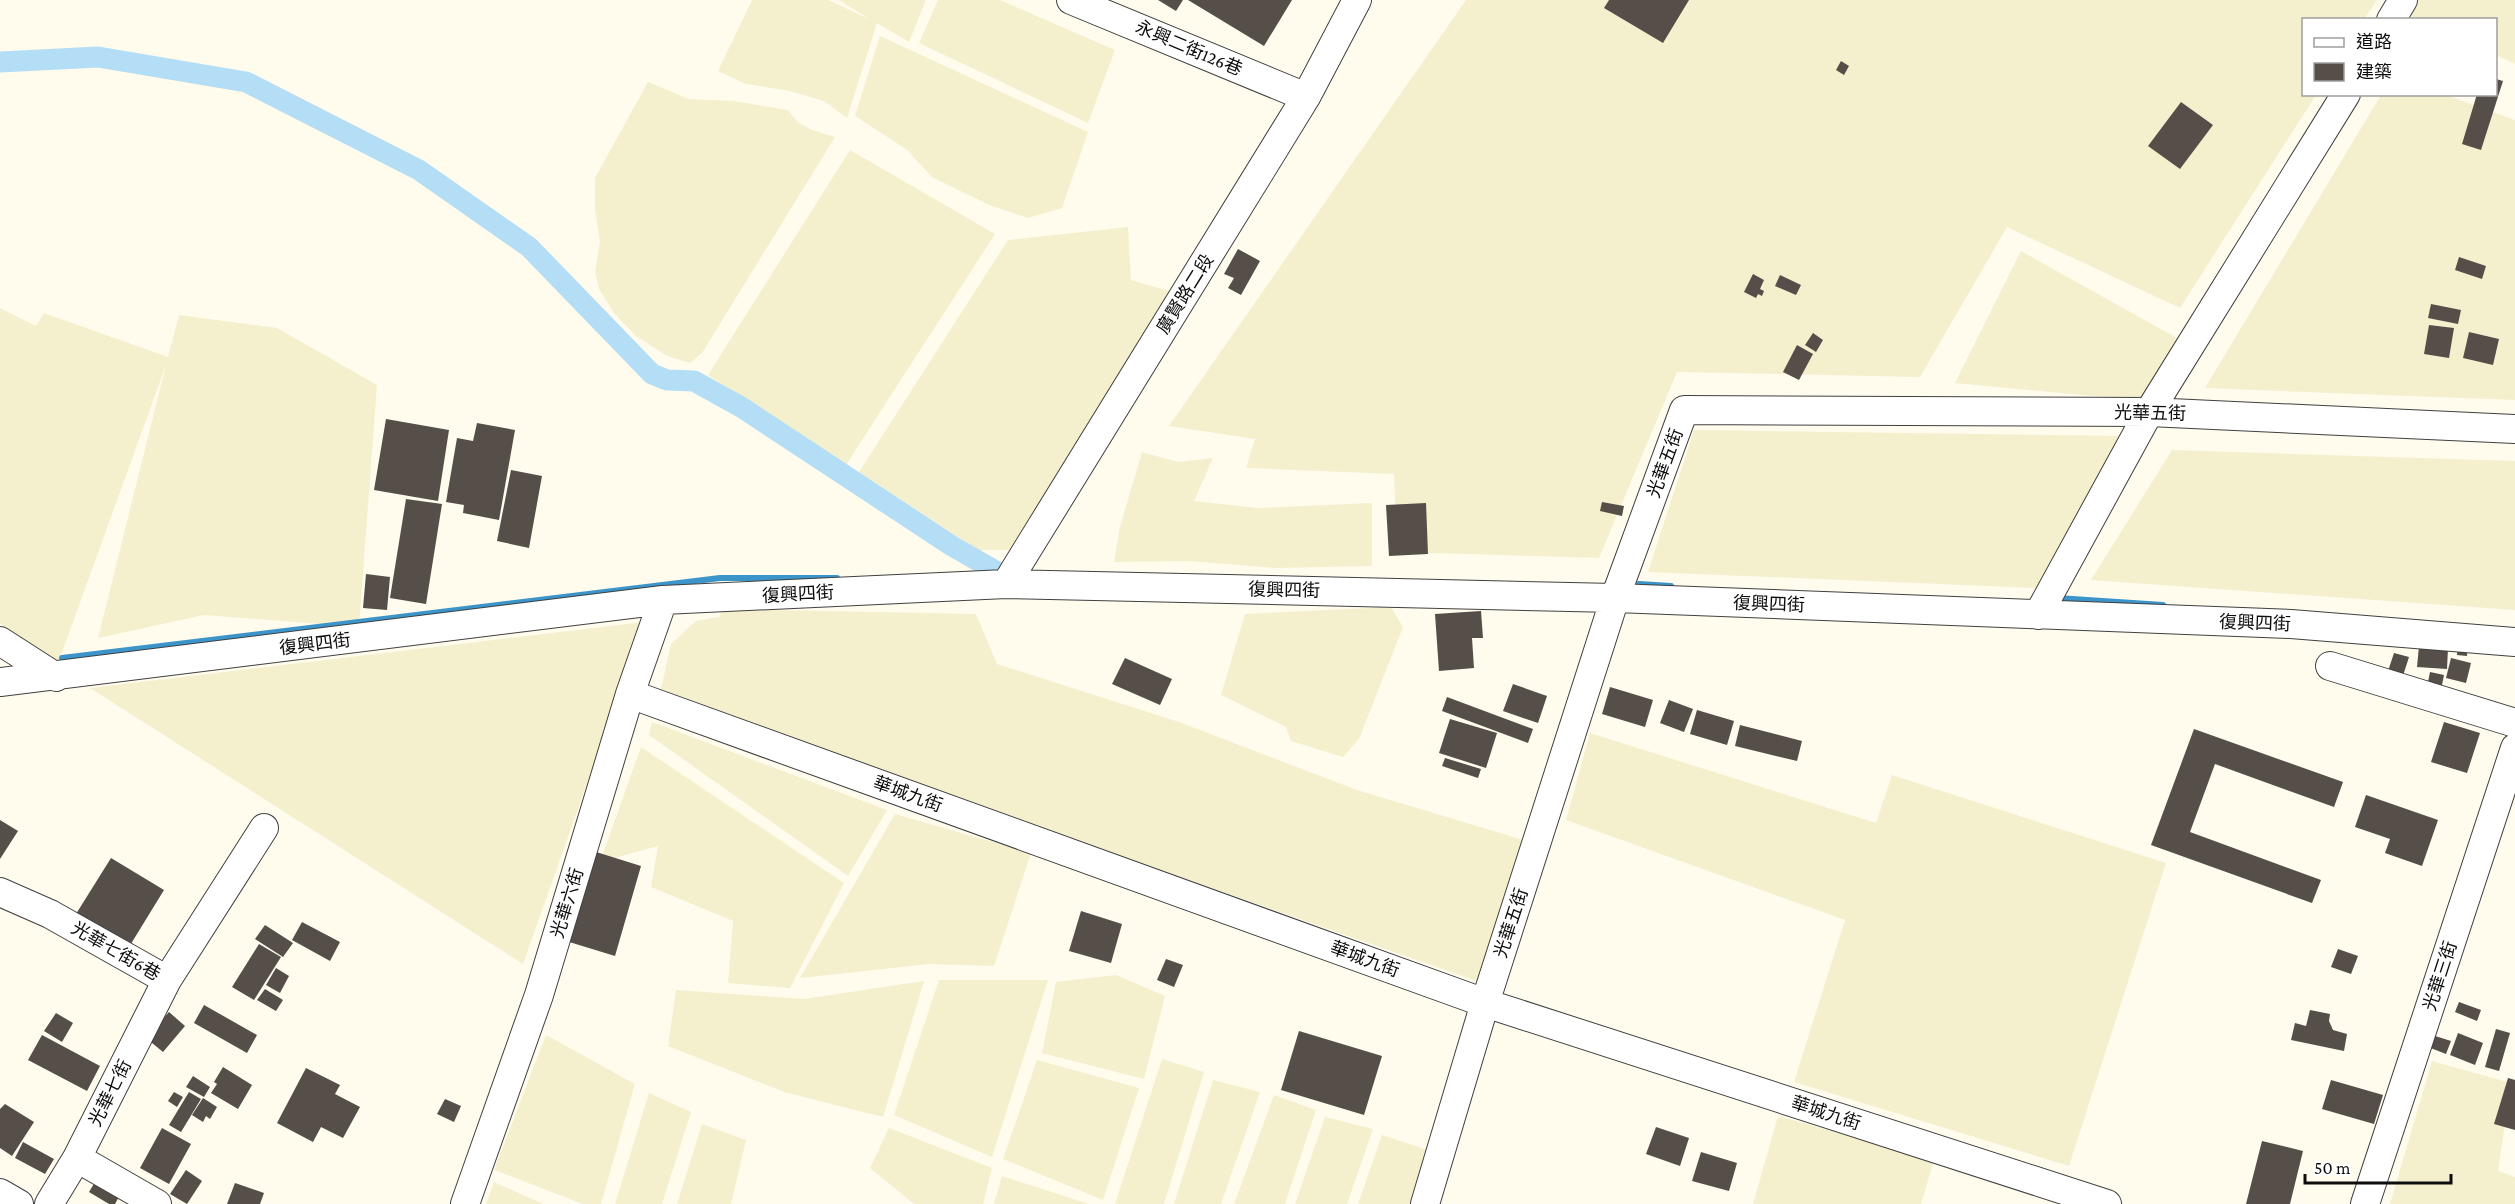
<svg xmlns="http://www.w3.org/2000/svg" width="2515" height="1204" viewBox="0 0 2515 1204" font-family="'Crimson Pro','Noto Sans TC',serif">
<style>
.farmland{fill:#f4f0ce}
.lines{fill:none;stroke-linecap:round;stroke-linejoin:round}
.stream{stroke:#3b95ca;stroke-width:6}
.canal{stroke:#b3def5;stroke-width:21}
.building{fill:#554e49}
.minor-casing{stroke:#404040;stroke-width:30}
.minor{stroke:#fff;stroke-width:28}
.labels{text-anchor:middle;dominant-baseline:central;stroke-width:6;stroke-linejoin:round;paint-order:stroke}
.street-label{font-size:18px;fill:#0d0d0d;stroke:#fff}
</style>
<rect width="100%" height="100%" fill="#fffbed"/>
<path class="farmland" d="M752,0h76l41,19 -30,-19h87l-17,42 -32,-19 -30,95 -23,-17 -34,-10 -44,-7 -28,-13z
M938,0h62l115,50 -27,73 -169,-80z
M1466,0h911l-13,19 -60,1v74l12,1 -136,213 -173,-81 -87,150 -243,-5 -78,186 -202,-6 -3,-78 -148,-6 9,-29 -86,-13z
M2403,0h112v64l-19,-9v-35l-79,-1 -20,-9z
M880,36l208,96 -26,76 -34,10 -39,-13 -57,-28 -26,-28 -51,-33z
M648,82l41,17 44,2 55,9 9,12 15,8 23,7 -133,216 -12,10 -23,-7 -31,-20 -22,-23 -15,-24 -4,-17 5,-30 -5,-32v-32z
M2381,95h65l69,25v280l-310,-12z
M850,150l145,84 -151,234 -136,-93z
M1128,227l3,53 38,11 4,10 -158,249h-37l-119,-78 149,-232z
M2021,251l163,91 -38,59 -191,-18z
M0,308l36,18 8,-13 124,44 11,-42 98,13 100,57 -18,242 -155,-12 -106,23 68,-273 -110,304 -56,-46z
M1694,430l432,6 -89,152 -389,-16z
M2172,450l343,11v149l-424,-30z
M1142,452l36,10 35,-4 -19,43 63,7 115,-5v63l-97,2 -86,-7 -75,1 6,-35z
M1391,607l12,20 -44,112 -16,18 -52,-16 -5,-14 -65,-32 24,-81z
M723,609l253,5 21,50 182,58 178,68 170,51 -45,142 -822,-289 11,-50 25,-23 23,-4z
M644,622l-121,342 -433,-276z
M652,722l235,88 -39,66 -199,-141z
M1590,733l286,90 16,-48 274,88 -97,303 -275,-84 51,-162 -279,-100z
M641,747l203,136 -54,105 -62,-5 5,-62 -82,-34 7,-41 -58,16z
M895,814l136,39 -37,113 -65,-2 -129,14z
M1116,975l49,21 -21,83 -102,-26 14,-71z
M939,980h109l-56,177 -98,-42z
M924,981l-41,136 -99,-25 -116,-46 8,-56 128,9z
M546,1035l89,49 -34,120h-18l-89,-34z
M1162,1059l42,13 -40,132h-49z
M1037,1060l102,28 -36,112 -100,-41z
M2432,1061l79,22 -13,88 17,6v27h-125z
M1213,1080l47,12 -39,112h-47z
M649,1093l42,19 -29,92h-47z
M1274,1095l42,15 -31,94h-51z
M1778,1116l156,44 -13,44h-168z
M1325,1117l48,12 -26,75h-52z
M702,1124l44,16 -15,64h-54z
M889,1128l103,40 -9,36h-69l-44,-36z
M1382,1135l46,15 -17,54h-53z
M1002,1176l87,28h-95z
M494,1182l49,22h-57z"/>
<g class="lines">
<path class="stream" d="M1639,584l32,2
M2057,598l106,7
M62,658l658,-80h117"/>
<path class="canal" d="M0,62l98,-5 148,25 173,88 110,77 123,127 15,6 27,1 47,26 211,139 56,32"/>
</g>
<path class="building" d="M1158,0h25l-7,11z
M1188,0h104l-28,46z
M1609,0h80l-26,43 -59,-35z
M1841,61l8,5 -5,9 -8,-5z
M2496,79l7,2 -22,69 -19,-6 15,-50h19z
M2181,102l32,23 -33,44 -32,-23z
M1238,249l22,12 -19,34 -13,-7 6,-10 -10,-4z
M2459,257l27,9 -4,13 -27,-9z
M1753,274l11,6 -4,9 4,2 -2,5 -4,-2 -2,4 -12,-6z
M1780,275l21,10 -5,10 -21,-9z
M2431,304l30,6 -3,14 -30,-6z
M2429,325l25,3 -5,30 -25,-4z
M2469,332l30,7 -6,26 -30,-7z
M1813,333l10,7 -7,12 -11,-7z
M1797,345l16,9 -14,26 -16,-8z
M386,419l63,11 -11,71 -64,-11z
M477,423l38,7 -16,90 -36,-7 1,-8 -18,-3 11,-64 16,3z
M511,470l31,6 -13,72 -32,-7z
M406,499l36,5 -16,100 -36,-6z
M1602,502l22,4 -2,10 -22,-5z
M1426,503l2,51 -39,2 -3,-51z
M366,574l24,3 -3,33 -24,-2z
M1481,611l2,27h-11l2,30 -35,3 -4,-57z
M2458,642l10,1 -1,13 -10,-1z
M2419,646l29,2 -1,21 -30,-2z
M2394,653l15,4 -8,25 -15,-5z
M1125,658l47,21 -12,26 -48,-21z
M2451,658l20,5 -5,20 -20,-5z
M2430,672l14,3 -4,20 -14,-3z
M1513,684l34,12 -9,27 -35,-12z
M1610,687l43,13 -8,27 -43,-13z
M1447,697l86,32 -5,14 -86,-32z
M1669,700l24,9 -9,23 -24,-9z
M1697,710l37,11 -7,24 -37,-11z
M1450,719l47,14 -11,35 -47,-15z
M2444,722l36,11 -13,40 -36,-11z
M1740,725l62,16 -5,20 -62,-15z
M2194,729l149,53 -9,25 -119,-43 -25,68 131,48 -9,23 -161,-58z
M1445,758l36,11 -3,9 -36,-12z
M2366,795l72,25 -16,46 -37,-13 5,-14 -35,-12z
M0,820l18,11 -18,28z
M593,851l48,15 -26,90 -49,-15z
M111,858l53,32 -35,57 -53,-33z
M1081,911l41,13 -11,39 -42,-12z
M302,922l38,20 -10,19 -38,-21z
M265,925l28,18 -10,14 -28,-18z
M259,944l22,13 -27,43 -22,-13z
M2338,949l20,7 -7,18 -20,-7z
M1166,959l17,6 -9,22 -17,-7z
M276,968l13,8 -9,17 -14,-8z
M265,989l18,11 -7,11 -19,-11z
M2459,1002l22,8 -4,11 -22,-9z
M204,1005l53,30 -10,18 -53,-30z
M2310,1010l20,4 -1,7 4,9 14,4 -3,17 -53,-11 4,-17 11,3z
M169,1012l16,14 -22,26 -17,-14z
M56,1013l17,10 -11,19 -18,-11z
M2496,1029l14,4 -11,38 -14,-4z
M1299,1031l83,25 -18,59 -83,-25z
M2458,1033l25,10 -8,22 -25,-10z
M42,1035l58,31 -13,25 -59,-31z
M2432,1035l19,6 -5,13 -18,-7z
M223,1067l29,18 -14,24 -27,-16 6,-9 -3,-2z
M306,1068l34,17 -5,9 25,13 -17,31 -22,-11 -8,15 -36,-19z
M193,1076l17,11 -6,10 -18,-10z
M2508,1078l7,2v50l-21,-6z
M2331,1080l52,15 -9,29 -52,-15z
M174,1092l9,5 -6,10 -9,-6z
M189,1092l12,7 -20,33 -12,-7z
M203,1098l14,9 -7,12 -4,-3 -3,6 -11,-7z
M445,1099l16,7 -7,16 -17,-8z
M5,1104l29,18 -22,34 -12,-8v-39z
M1656,1127l33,11 -9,28 -34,-12z
M162,1128l29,16 -22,40 -29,-16z
M2262,1141l41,10 -13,53h-44z
M23,1142l31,17 -9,15 -30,-16z
M1701,1152l36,11 -8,28 -37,-10z
M186,1170l16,11 -15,23 -17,-10z
M98,1177l24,14 -7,13h-6l-20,-12z
M235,1183l29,10 -4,11h-33z"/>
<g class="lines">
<g class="minor-casing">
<path id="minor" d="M1071,0l235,97
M2391,20l12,-20
M1006,584l300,-487 51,-97
M2038,615l111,-203 197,-318
M0,641l56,36
M2330,666l185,57
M0,682l663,-82 343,-16 609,14 676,26 224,18
M630,694l855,309 622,201
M0,892l50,22 117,66 97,-152
M77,1158l80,46
M0,1193l19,11
M49,1204l28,-46 90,-178
M465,1204l74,-209 91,-301 33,-94
M1425,1204l60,-201 130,-405 69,-188 465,2 366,17
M2365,1204l150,-456"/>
</g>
<use href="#minor" class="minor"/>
</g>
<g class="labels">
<g class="street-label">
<text transform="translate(1189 48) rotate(23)">永興二街126巷</text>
<text transform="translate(1185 294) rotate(-58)">廣賢路二段</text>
<text transform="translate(2150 413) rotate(1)">光華五街</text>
<text transform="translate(1665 463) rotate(-70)">光華五街</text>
<text transform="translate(1284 590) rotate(1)">復興四街</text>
<text transform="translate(798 594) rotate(-3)">復興四街</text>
<text transform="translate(1769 604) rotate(2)">復興四街</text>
<text transform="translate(2255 623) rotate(2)">復興四街</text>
<text transform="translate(315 644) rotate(-7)">復興四街</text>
<text transform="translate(908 794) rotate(20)">華城九街</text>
<text transform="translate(567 903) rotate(-73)">光華六街</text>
<text transform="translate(1511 923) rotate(-72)">光華五街</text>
<text transform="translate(116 951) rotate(30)">光華七街6巷</text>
<text transform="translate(1365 959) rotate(20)">華城九街</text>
<text transform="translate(2440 976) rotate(-72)">光華三街</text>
<text transform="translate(110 1093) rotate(-63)">光華七街</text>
<text transform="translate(1826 1113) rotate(18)">華城九街</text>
</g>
</g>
<rect x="2302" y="18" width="195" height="78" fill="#ffffff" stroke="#9e9e9e" stroke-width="1.5"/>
<rect x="2314" y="38" width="30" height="9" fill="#ffffff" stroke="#9e9e9e" stroke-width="1.5"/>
<text x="2356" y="48" font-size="18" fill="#0d0d0d">道路</text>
<rect x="2314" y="63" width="30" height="18" fill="#554e49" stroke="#9e9e9e" stroke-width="1.5"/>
<text x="2356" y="78" font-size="18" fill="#0d0d0d">建築</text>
<path d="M2305 1174v9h146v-9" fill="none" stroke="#0d0d0d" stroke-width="3"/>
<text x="2314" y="1174" font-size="18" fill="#0d0d0d" stroke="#ffffff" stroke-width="4.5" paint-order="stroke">50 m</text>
</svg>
